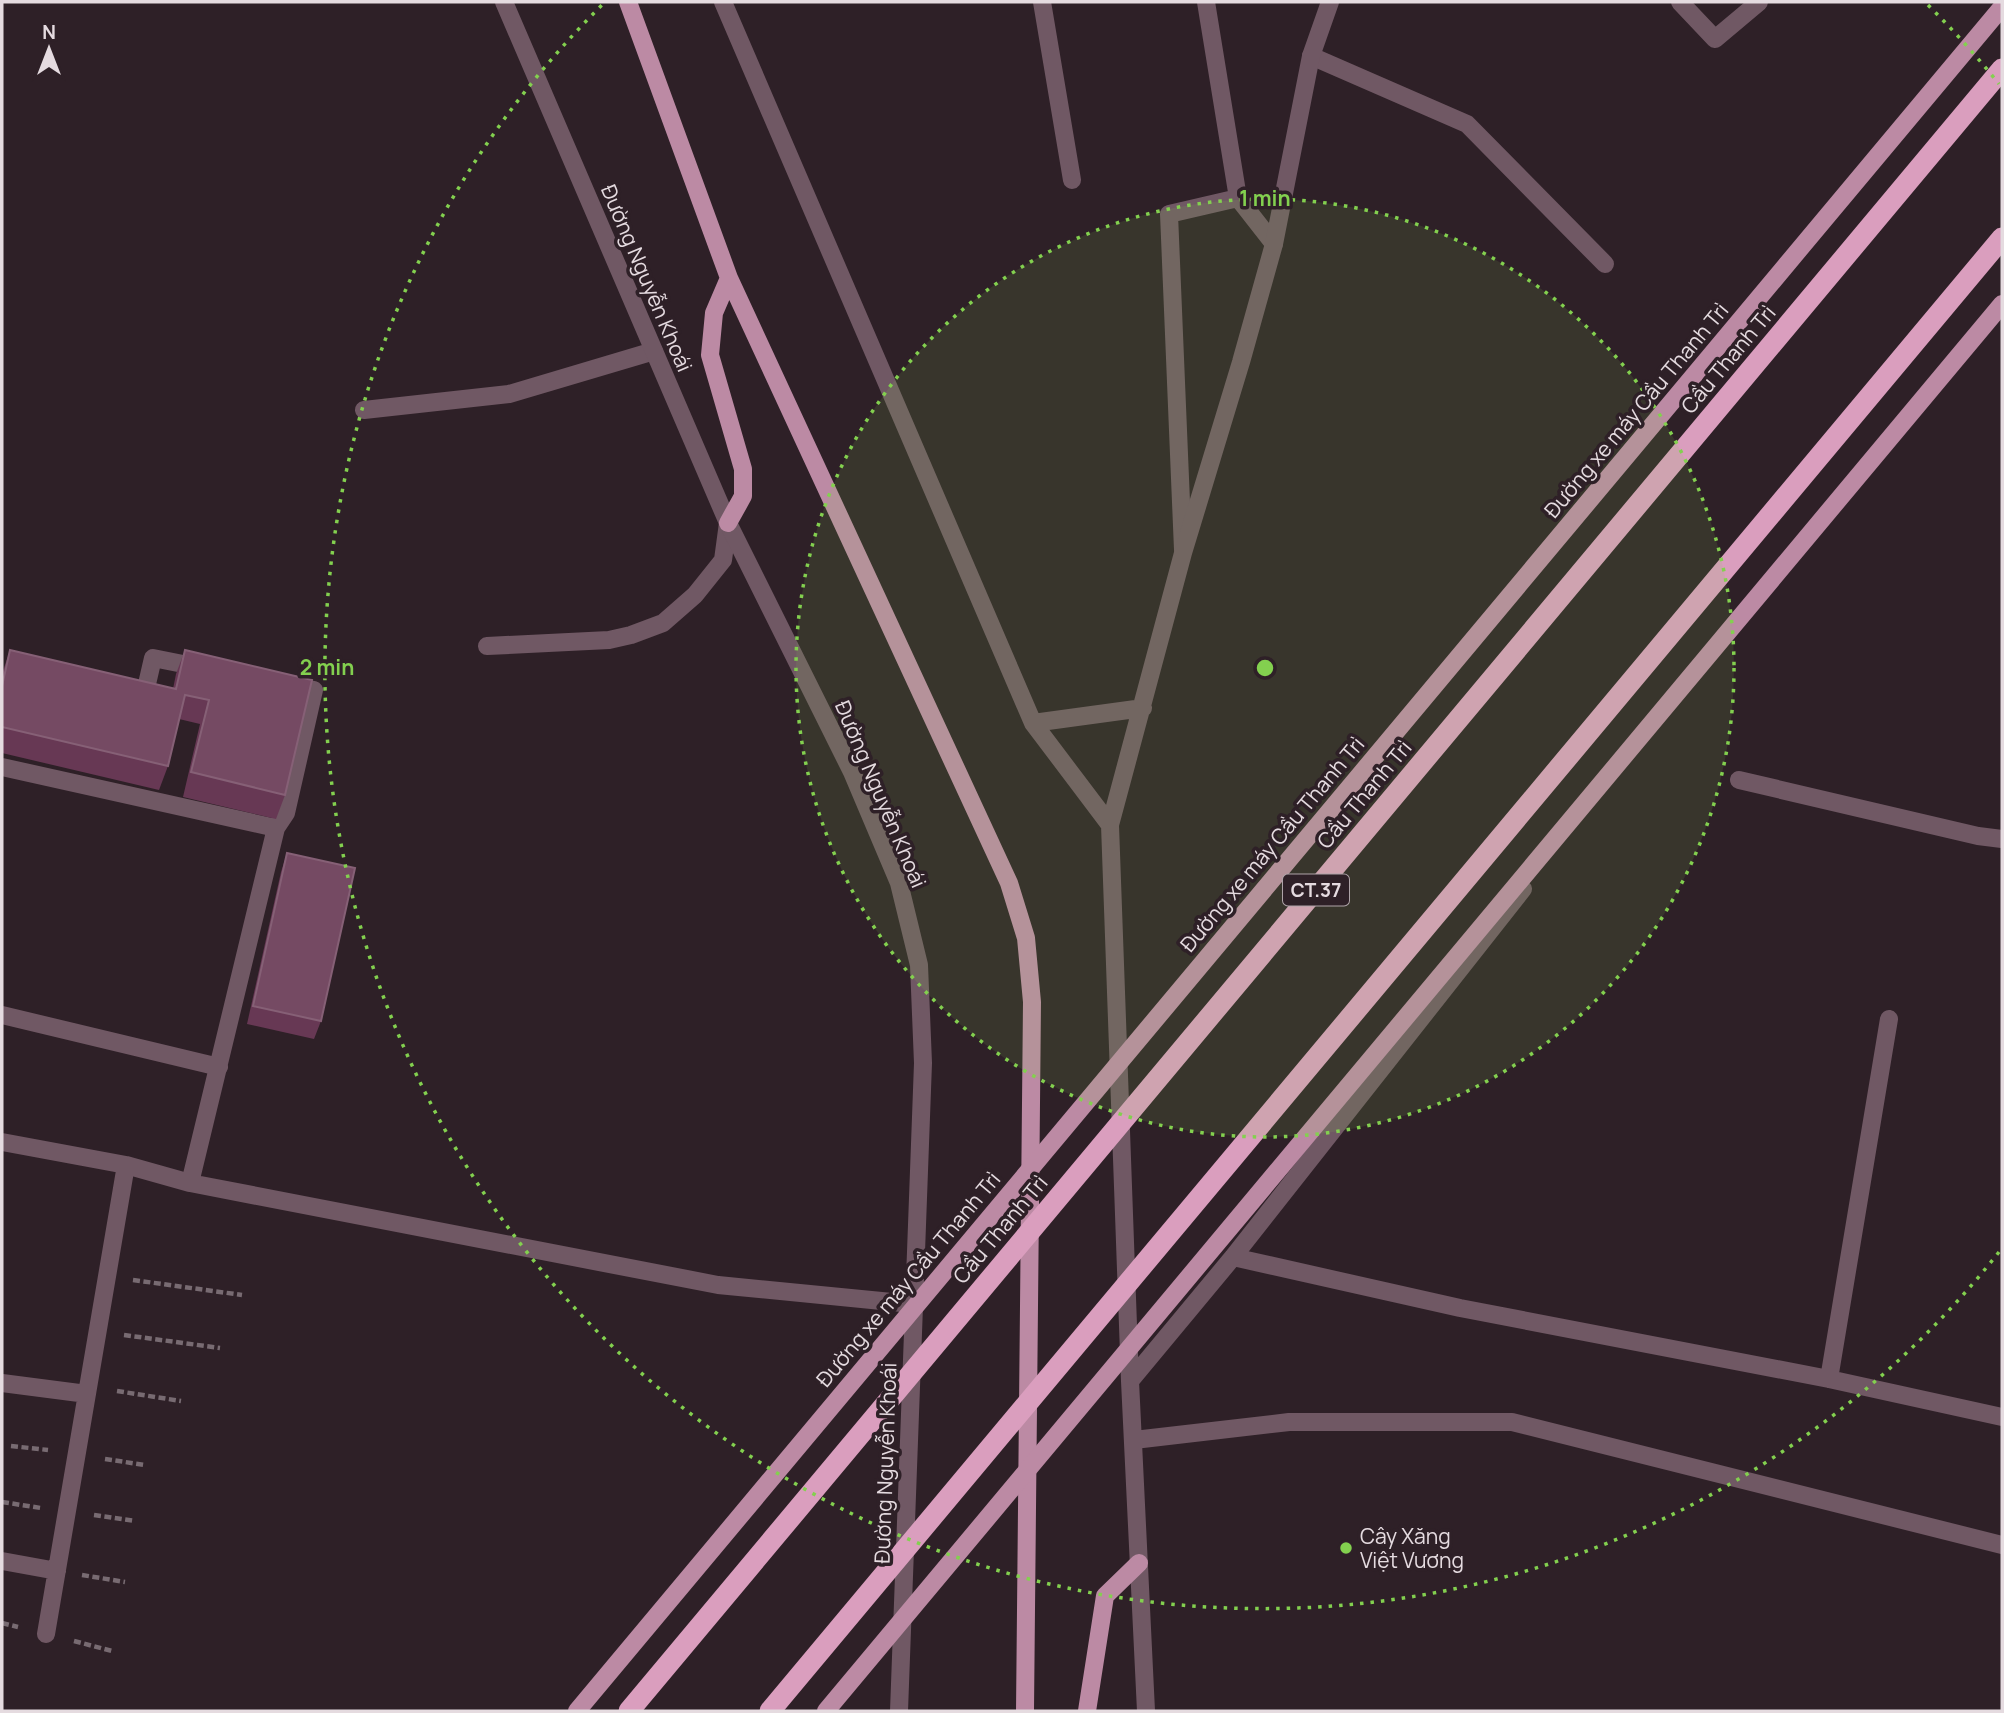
<svg xmlns="http://www.w3.org/2000/svg" width="2004" height="1713" viewBox="0 0 2004 1713" font-family="Manrope,sans-serif">
<style>
.lines{fill:none;stroke-linecap:round;stroke-linejoin:round}
.path{stroke:#786b72;stroke-width:4.5;stroke-dasharray:7 3.5;stroke-linecap:butt}
.service{stroke:#705864;stroke-width:18}
.minor{stroke:#705864;stroke-width:18}
.tertiary{stroke:#705864;stroke-width:18}
.primary{stroke:#bc8aa4;stroke-width:18}
.primary-bridge{stroke:#bc8aa4;stroke-width:18}
.motorway-bridge{stroke:#da9ebe;stroke-width:21}
.wall{fill:#673854}
.building{fill:#754a63;stroke:#866076;stroke-width:2}
.ring{fill:none;stroke:#83d04f;stroke-width:3.5;stroke-dasharray:3.5 7}
.poi-dot{fill:#83d04f;stroke:#2e2027;stroke-width:2.5}
.labels{text-anchor:middle;dominant-baseline:central;stroke-width:7;stroke-linejoin:round;paint-order:stroke}
.shield{fill:#2e2027;stroke:#aea3a8;stroke-width:2}
.shield-label{font-size:19px;font-weight:bold;fill:#e5dbe0}
.street-label{font-size:21px;fill:#e5dbe0;stroke:#2e2027}
.poi-label{font-size:21px;fill:#e5dbe0;stroke:#2e2027;text-anchor:start}
.centre{fill:#83d04f;stroke:#2e2027;stroke-width:3.5}
.ring-label{font-size:21px;text-anchor:middle;font-weight:bold;fill:#83d04f;stroke:#2e2027;stroke-width:7;stroke-linejoin:round;paint-order:stroke}
</style>
<rect width="100%" height="100%" fill="#2e2027"/>
<g class="lines">
<path class="path" d="M133,1280l109,15
M124,1335l96,13
M117,1391l64,10
M11,1446l37,4
M105,1459l40,6
M2,1502l39,6
M94,1515l41,6
M82,1575l43,7
M2,1623l16,4
M74,1641l38,10"/>
<path class="service" d="M1206,2l32,196 36,46
M1680,2l35,37 44,-37
M1311,56l156,68 138,140
M364,410l145,-16 145,-43
M1183,550l-14,-336 69,-16
M487,646l122,-6 22,-5 32,-12 32,-28 28,-35 5,-37
M138,695l6,2 9,-39 50,10
M2,767l274,61 -86,355
M1739,780l239,56 24,3
M276,828l10,-15 28,-123 -25,-5
M2,1015l217,52
M2,1142l124,23 64,18 528,102 184,18 12,-5
M2,1383l85,11
M2,1561l55,10
M46,1634l80,-469"/>
<path class="minor" d="M723,2l310,721 77,102
M1042,2l30,178
M1033,723l110,-15
M1233,1257l227,51 369,71 173,38
M1829,1379l60,-360
M1130,1381l103,-124 290,-368
M1134,1440l155,-18h223l490,123
M1146,1711l-16,-330 -20,-556 73,-272 58,-191 33,-118 37,-188 19,-54"/>
<path class="tertiary" d="M504,2l224,521 124,249 47,111 20,82 4,98 -24,648"/>
<path class="primary" d="M628,2l101,276 280,605 17,55 6,64 -7,709
M728,523l15,-27v-27l-33,-114 4,-42 15,-35
M1087,1711l18,-115 34,-33"/>
<path class="primary-bridge" d="M577,1711l1425,-1704
M826,1711l1176,-1407"/>
<path class="motorway-bridge" d="M629,1711l1373,-1642
M770,1711l1232,-1473"/>
</g>
<path class="wall" d="M10,650l163,39 3,-15 9,-24 100,145 -9,24 -93,-22 17,-73 -21,-5 -11,47 -9,24 -157,-37v-79z
M287,853l34,168 -7,18 -67,-15 34,-152z"/>
<path class="building" d="M10,650l166,39 9,-39 127,30 -27,115 -94,-23 18,-72 -24,-5 -17,71 -166,-39v-41z
M287,853l68,15 -34,153 -68,-15z"/>
<circle cx="1265" cy="668" r="469" fill="#83d04f" fill-opacity=".12"/>
<g class="ring">
<circle cx="1265" cy="668" r="469"/>
<path d="M1999 1252A938 938 0 1 1 602 5M1928 5A938 938 0 0 1 1999 84"/>
</g>
<circle class="poi-dot" cx="1346" cy="1548" r="7"/>
<g class="labels">
<rect class="shield" x="1283" y="874.5" width="66" height="31" rx="5"/>
<g class="shield-label">
<text x="1316" y="890">CT.37</text>
</g>
<g class="street-label">
<text transform="translate(647 278) rotate(67)">Đường Nguyễn Khoái</text>
<text transform="translate(1728 359) rotate(-50)">Cầu Thanh Trì</text>
<text transform="translate(1636 410) rotate(-50)">Đường xe máy Cầu Thanh Trì</text>
<text transform="translate(881 794) rotate(67)">Đường Nguyễn Khoái</text>
<text transform="translate(1364 794) rotate(-50)">Cầu Thanh Trì</text>
<text transform="translate(1272 844) rotate(-50)">Đường xe máy Cầu Thanh Trì</text>
<text transform="translate(1000 1229) rotate(-50)">Cầu Thanh Trì</text>
<text transform="translate(908 1279) rotate(-50)">Đường xe máy Cầu Thanh Trì</text>
<text transform="translate(885 1463) rotate(-88)">Đường Nguyễn Khoái</text>
</g>
<g class="poi-label">
<text x="1360" y="1536">Cây Xăng<tspan x="1360" dy="24">Việt Vương</tspan></text>
</g>
</g>
<circle cx="1265" cy="668" r="10" class="centre"/>
<g class="ring-label">
<text x="1265" y="206">1 min</text>
<text x="327" y="675">2 min</text>
</g>
<rect width="2004" height="1713" fill="none" stroke="#e5dbe0" stroke-width="7"/>
<g transform="translate(49 49)" stroke="#2e2027" stroke-width="5" paint-order="stroke">
<path d="M0-5L12 26L0 18L-12 26Z" fill="#e5dbe0"/>
<text y="-10" font-size="19" font-weight="bold" text-anchor="middle" fill="#e5dbe0">N</text>
</g>
</svg>
